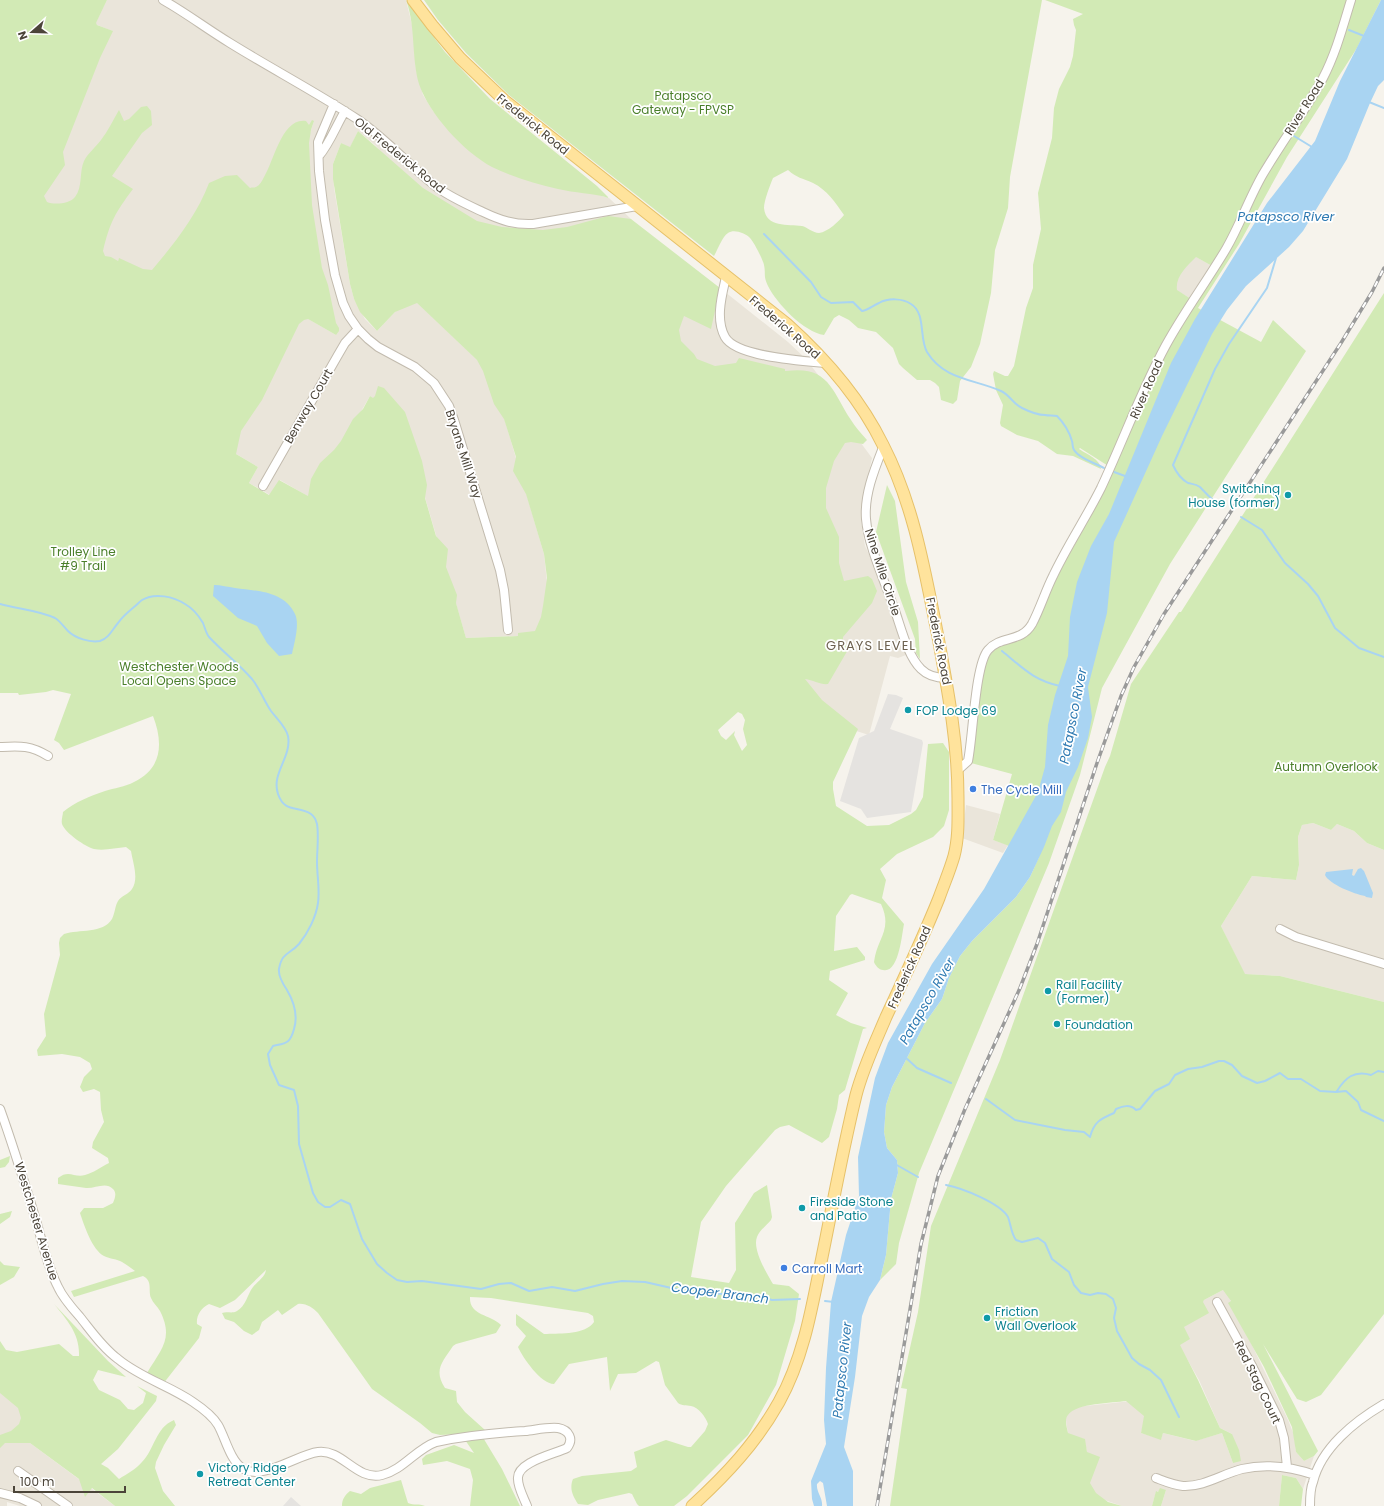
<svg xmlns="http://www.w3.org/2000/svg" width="1384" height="1506" viewBox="0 0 1384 1506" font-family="Poppins,sans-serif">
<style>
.residential{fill:#eae5da}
.green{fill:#d2eab5;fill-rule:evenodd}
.parking{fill:#e5e3e0}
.water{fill:#a9d4f2}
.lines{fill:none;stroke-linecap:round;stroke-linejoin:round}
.stream{stroke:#a9d4f2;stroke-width:2}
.minor-casing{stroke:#c2bbae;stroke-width:10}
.major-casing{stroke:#e6c16a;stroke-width:13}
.minor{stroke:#fff;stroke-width:8}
.major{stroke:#ffe39c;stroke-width:11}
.rail-casing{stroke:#9a9a9a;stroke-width:3.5}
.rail{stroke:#fff;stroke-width:2;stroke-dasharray:6;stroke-linecap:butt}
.culture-dot{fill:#0f9aa8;stroke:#fff;stroke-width:1.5}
.shop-dot{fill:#3f7fe0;stroke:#fff;stroke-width:1.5}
.labels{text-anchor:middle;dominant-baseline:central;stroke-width:3.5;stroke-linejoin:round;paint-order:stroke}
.park-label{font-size:12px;fill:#4a7f2a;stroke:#fff}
.street-label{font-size:12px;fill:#4b4439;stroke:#fff}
.culture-label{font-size:12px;fill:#0d838f;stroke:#fff;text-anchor:start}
.shop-label{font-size:12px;fill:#366cbe;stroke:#fff;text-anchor:start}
.water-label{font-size:13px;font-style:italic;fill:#2e7ab2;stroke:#fff}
.neighbourhood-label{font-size:13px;letter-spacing:1px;fill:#6e6250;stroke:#fff}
</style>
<rect width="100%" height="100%" fill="#f6f3ec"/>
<path class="residential" d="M107,0h299l7,29 3,41 7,25 10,16 28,31 25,21 123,35 22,21 5,13h-164l-82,-70 -15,-17 -17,-14 -8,17 -9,-5 -8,21 1,24 16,96 4,15 11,20 12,12 33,-35 81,77 53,181 8,76 -34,6 -52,2 -58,-199 -38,-43 -59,102 -31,-18 -10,15 -21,-12 9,-16 -32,-19 77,-132 33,19 -1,-13 -4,-9 -19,-91 -6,-77 8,-24 -93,183 -102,-45 -2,3 -96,-44 91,-187 -17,-7z
M1186,251l26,15 -21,33 -25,-15z
M720,288l68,54 18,17 19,25 -45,3 5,-18 -57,8 -80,-34z
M841,416l31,42 -7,33 -4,31 4,24 13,27 28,82 -8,3 -8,-2 -21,79 -222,-70z
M966,805l34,9 -7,26 15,5 -5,8 -41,-15z
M1313,823l18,7 6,-6 17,7 13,12 17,7v152l-104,-26 -36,-2 -23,-48 31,-50 44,4 3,-15 -1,-28 4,-12z
M1225,1289l63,131 6,15 2,17 8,9 10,-5 -11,33 -7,-11 -14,-3 -3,31h-118l5,-16 -10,2 -4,14h-30l-29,-10 -5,-7 -1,-37 -3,-13 -16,-5 -4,-27h12l55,-6 13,10v11l-3,11 20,6 2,-6 32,8 27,-8 11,30 -1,-29 -12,-6 -21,-48 -20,-35 5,-18 20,-27z
M0,1370l39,61 -9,12 85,63h-95l-13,-4v4h-7z"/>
<path class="green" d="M0,0h107l-11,23 1,2 16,6 -13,27 -37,94 2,13 -21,31 3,6c7,3 23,2 28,-5 8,-10 4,-25 9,-36 4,-8 12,-14 17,-21 7,-9 12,-20 18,-30l5,11 5,-2 12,-12 6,-1 4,5 1,14 -10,8 -30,43 21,13c-18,24 -23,33 -30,62l2,5 6,1 7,4 1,-3 24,11 9,1c22,-26 45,-55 57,-87l16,-7 12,-1 13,13c2,-1 4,0 6,-1 4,-2 6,-6 8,-10 10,-16 18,-60 42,-56l3,4 3,-5 2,1 -3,9 -2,13 3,62 10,63 6,17 8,38 3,5v3l-3,4 -28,-16 -4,1 -5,4 -37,76 -21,31 -5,23 22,13 -9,16 20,12 10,-15 29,16 3,-17 9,-16 14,-13 7,-9 12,-22 10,-10 7,-13 3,2 2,-2 3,-10 6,2 21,24 17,49 5,24 -2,13 11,38 12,13 -2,18 11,28 -1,8 10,35 52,-2v-3l17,-2 6,-14 2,-11 4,-28 -3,-24 -18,-60 -13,-23 3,-14 -12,-38 -10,-15 -11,-33 -6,-11 -60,-57 -22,9 -18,19 -17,-19 -6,-13 -4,-15 -17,-105v-15l8,-21 9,4 8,-16 65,57 54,33 25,6 41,3 24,-3 41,-11 23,3 89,69 -9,41 -27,-13 -5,14 2,11 13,13 3,5 18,7 21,-3 3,-5 46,11v2h1c43,-6 46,20 65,49 4,7 10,13 16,20l-4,4 -12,-2 -6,1 -11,18 -8,27v20l13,29v26l5,18 24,-5 4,3 5,12 -5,12 -29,34v4l6,7 -21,36c-7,1 -15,-4 -23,-5l17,21 36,29 -25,53v7l3,17 31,20 22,-1 22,-11 5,-4 7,-13 5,-53 15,-1 6,9v58l-5,16 -11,11 -36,17 -17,15 6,11 -4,18 22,26c-2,9 -5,50 -21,46 -4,0 -8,-5 -9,-8 3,-24 19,-32 7,-58l-29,-10 -2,1 -14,21 -2,35 23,-4 8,10v3l-35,11 -1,9 19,13 -12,22 15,8 16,5 -4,1 -18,61 -6,5 -2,14 -8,28 -7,6 -33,-18 -9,2 -5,3 -49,56 -25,36 -10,55 38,6 7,-13 -1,-47 19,-30 13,-8 5,32 -1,3c-4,5 -12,11 -14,17 -5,12 10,37 16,47l16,2 10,8 -4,27 -19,64 -28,50 -61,61 -13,10h-35l-2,-2 -5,-10 -3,-1 -31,7 -10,5 -10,-1c-5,-8 -9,-15 -5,-25l9,-3 49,-5 6,-4 -3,-15 29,-11 3,-1 22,7h3l14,-16 3,-7c-2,-7 -10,-17 -17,-18 -5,-1 -9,0 -13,-3l-13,-18 -6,-23 -3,-1 -20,12 -18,1 -8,17 -3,-34 -38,7 -15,20c-13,0 -31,-26 -36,-37l8,-11 -10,-11v-11l28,20h3c14,-1 38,1 47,-12l-1,-6 -5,-3 -97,-15 -21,-1c-1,19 20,17 31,28l-5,8 -40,11 -3,2c-10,15 -20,24 -8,42l11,3 1,11 8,10 20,18 -6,1 23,38 18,37h-50l3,-26 -3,-11 -23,-8 -24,4 -1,-6 4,-4 28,-10 20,8 -13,-19 -21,1 -8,-2 -12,-10 -48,-34 -54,-76c-5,-5 -12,-10 -20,-9l-16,11 -4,-5 -16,12 -3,8 -7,5 -8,-4 -10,-9 -9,-3 -3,-6c5,-2 10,1 15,-2 9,-5 10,-16 16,-24 5,-6 12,-10 13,-17l-31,30 -15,8 -11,-4c-8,4 -13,12 -12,20l5,3 -3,11 -36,46 -16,-11c14,-24 27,-34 13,-62 -3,-5 -7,-8 -9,-13 -3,-8 2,-17 -8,-22l-69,21 -3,-6 64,-20c-4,-3 -8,-6 -13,-9 -5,-3 -12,-3 -18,-6 -12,-6 -20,-31 -24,-43l4,-5h19l10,-5c2,-5 4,-10 0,-14 -7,-8 -19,0 -27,-1 -9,-1 -19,-3 -28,-4v-6c11,-9 16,0 27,-3 8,-2 16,-8 24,-12l-1,-5 -16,-10 1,-6 11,-20 -3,-12 -1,-18 -6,-3 -11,3 -3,-5 4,-10 8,-8 -2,-6 -10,-6 -18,-3 -24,2 -1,-6 9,-14 -2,-22 16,-59 -1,-12 1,-5 4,-4c15,-5 39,0 48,-15 3,-6 3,-13 6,-18 3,-5 11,-7 14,-12 7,-10 1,-26 -1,-38l-5,-4c-10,1 -22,4 -32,2 -8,-2 -29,-16 -32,-25 -1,-4 1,-9 1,-12 12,-10 27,-16 42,-21 9,-3 20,-4 29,-9 29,-14 29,-40 19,-66l-89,34 -5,-7 -5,-3 17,-46 -18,-4 -7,2 -27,3 -1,-2h-18zM738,712l4,2 3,6 -2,9 4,16 -5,6 -8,-16 1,-4 -9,9 -5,-4 -3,-6z
M406,0l39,52 45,47 107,87 12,12c-17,-5 -34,-5 -51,-9 -22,-5 -46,-12 -66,-22 -28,-15 -63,-53 -73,-83 -8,-28 -3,-57 -13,-84z
M424,0h618l-32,177 -2,31 -13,42 -4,43 -11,51 -9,23 -11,14 -3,19 -4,4 -12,-4 -2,-13 -4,-4 -5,-3h-13l-14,-12 -4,-4 -6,-16 -17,-16 -18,-4 -9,-8 -10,-5 -5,3 -10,17c-20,-3 -47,-31 -56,-49 -5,-11 -2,-11 -4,-21 -1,-5 -10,-23 -14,-27 -5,-5 -16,-9 -22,-5 -6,4 -10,16 -14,23l-205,-161 -43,-42 -28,-33zM788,170c9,8 14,8 25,13 14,7 22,19 31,32 -5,6 -16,17 -25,18 -6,0 -12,-6 -17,-7 -14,-2 -36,2 -38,-18 0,-7 6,-23 9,-30z
M1045,0h336l-24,48 -70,109 -48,87 -41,64 63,34 12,-22 33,31 -136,213 -68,124 -22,87 -31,88 -130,310 -20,70 -3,21 -16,16 6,-25 5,-56 7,-26 -1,-13 -10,-12 -3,-16 2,-27 6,-18 33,-64 17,-24 7,-21 11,-22 12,-15 44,-44 14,-20 9,-20 -46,-17 19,-66 -41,-11 12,-90c11,-43 33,-19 51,-47l23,-50 28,-50 28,-57 -33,-21 -1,1c9,6 21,10 22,20l-28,-13 -16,-2 -19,-13 -21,-6 -16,-9 -1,-3 3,-18 -7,-15 -3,-16 1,-3 11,5h3l6,-10 12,-58 7,-20v-23l8,-36 -3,-36 14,-55 2,-30 5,-19 11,-22 3,-11 3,-26 -2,-5 -1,-6 10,-5zM1196,257l16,9 -21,33 -14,-9c-2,-13 10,-24 19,-33z
M1384,293v557l-17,-7 -13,-12 -17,-7 -6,6 -18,-7 -11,2 -4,12 1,28 -3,15 -44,-4 -31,50 24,48 35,2 104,26v312l-63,81 -15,7 -9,-3 -34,-55 55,107 -4,5 -10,5 -8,-9 -4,-25 -28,-60 -36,-64 3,-2 -8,-11 -19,10 -1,2 6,11 -25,14 6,12 -10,6 18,35 22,48 12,6 7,16 2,11 -8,2 -11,-30 -26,8 -33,-8 -2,7 -20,-7 3,-17 -18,-15c-13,2 -50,2 -58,14 -4,4 -1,13 0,18l17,6 2,13 13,5 -10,26 6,10 12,9 14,4h-232l17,-117 -6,-1 17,-76 13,-86 69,-166 105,-293 5,-11 21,-72 48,-72h2z
M887,485l8,16 11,81 12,40 2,37 -4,-6 -1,-14 -39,-107z
M10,1156l-1,6 -4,5 -5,1v-8z
M12,1211l-2,6 -10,7v-10z
M0,1261l4,4 16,2 -6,10 -14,8z
M54,1304l54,57 18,16 -28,-7 -5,10 6,10 21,10 8,9 6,1 9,-7 3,-10 -9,-7 20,10 -1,5 -38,48 -17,15 7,4 11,11c8,-5 17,-10 23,-17 13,-13 13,-34 32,-42l2,5 -12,20 -8,17 -1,6 8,23 12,15h-60l-23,-18 -7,9 -6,-18 -49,-36h-25l-5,5v-13l11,-4 8,-7 2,-6 -3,-10 -18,-15v-52l6,9 11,2 42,-8 14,12h6c1,-22 -12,-36 -25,-52z
M1282,1475l14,3 7,11 -2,17h-22z
M401,1480l7,23c6,3 11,0 17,3h-83c0,-7 3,-11 8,-15l11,3 9,-6z
M1160,1488l6,2 -5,16h-9l4,-15 2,1z"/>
<path class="parking" d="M888,694l8,1 7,3 -13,31 32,11 1,3 -12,69 -44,6 -6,-9 -21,-8 19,-63 15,-7z
M291,1497l10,9h-18z"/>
<path class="water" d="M1381,0h3v80l-6,6 -8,17 -23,56 -44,72 -14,16 -43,39 -19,24 -15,24 -50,102 -48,106 -7,71 -19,74 4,30 -4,21 -10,29 -12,25 -5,20 -9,14 -8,21 -14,30 -14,20 -44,44 -12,15 -11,22 -7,21 -17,24 -33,64 -6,18 -2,27 3,16 10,12 1,13 -7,26 -5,56 -6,25 -11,17 -7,19 -7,61 -11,70 9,24v35h-26l-4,-23 -3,-2 -3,3c-1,8 6,14 5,22h-8l-2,-7 -1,-18 15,-37 -2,-24 2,-52 5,-66 15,-67 13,-39 -1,-39 17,-79 13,-35 44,-79 52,-75 54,-97 7,-25 3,-42 7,-30 13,-39 2,-39 7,-35 14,-36 18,-32 62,-151 24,-44 72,-116 48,-62 25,-60z
M214,585c7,0 14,2 21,3 22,3 49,3 60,26 5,10 -1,30 -3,40l-13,2 -12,-13 -10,-17 -19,-8 -25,-22z
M1361,868l3,3 9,22 -1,5 -6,-1 -1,-1c-11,-2 -36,-12 -40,-21l1,-3 27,-3 -1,6 2,1 4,-7z"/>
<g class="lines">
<path class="stream" d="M1349,30l15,6
M1369,102l15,6
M1294,136l18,11
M764,234l47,48 10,15 10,6 22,-1 9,9c7,-1 10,-5 17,-8 9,-5 23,-5 32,1 15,9 8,34 16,48 17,28 47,27 74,39 9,4 12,13 21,17 6,3 16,7 23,7 4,1 8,0 12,1 7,7 12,15 15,25 1,3 0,6 2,9 6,9 21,13 30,18
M1114,472l11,4
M1212,499c-5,-4 -8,-8 -12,-12 -4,-3 -8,-3 -12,-4 -7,-4 -12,-11 -15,-18l42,-96 14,-25 38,-56 9,-30
M1241,517l21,13 23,33 23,21 10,12 17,32 24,20 25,9
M0,604c18,5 38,6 55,14 5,3 9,9 13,13 7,7 22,12 32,10 9,-3 12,-11 18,-18 4,-6 10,-11 16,-16 3,-2 5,-5 8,-7 13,-8 32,-3 43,4 7,4 14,12 18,19 2,5 3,10 6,14 14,15 30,27 43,42 8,10 12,22 19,32 6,8 15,16 17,25 4,21 -17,37 -10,58 7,20 20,11 33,20 4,3 5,6 6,10 2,12 0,26 0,38 0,14 3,27 1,41 -2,14 -10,30 -19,41 -10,11 -17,8 -20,25 -1,7 4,15 8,21 7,12 11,26 7,39 -4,15 -8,14 -21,17l-5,8 2,11 9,20 15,5 4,16 1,38 14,49 5,9 7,5h5l11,-7 9,4 12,35 15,25 10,9 10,7 10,2 15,-1 59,8 18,-5 12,-1 18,8 23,-4 23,4 28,-7 19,-3 23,1 44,10 70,4 13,4 28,-1
M1002,651c21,17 31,29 58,35
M905,1057l12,11 34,15
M1337,1091c8,-13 17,-21 34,-16l7,-4 6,1
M986,1099l29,21 50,10 19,2 6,5c4,-15 10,-18 24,-24l2,-4c7,-3 14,-5 20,1l4,-1 15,-18 14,-7 6,-9 13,-6 14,-2 17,-6h5l8,4 10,11 15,7 8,-2 15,-8 8,6h13l19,12 16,1 10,-1 12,11 3,8 23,11
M895,1164l23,13
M946,1185c16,3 54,18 62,32 3,8 3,16 8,23l6,2 16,-4 7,5 7,16 17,13 5,13 7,8 9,2 8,-2 8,1 7,5 3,9 -2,10 3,13 15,27 7,6 11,6 11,10 18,37
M825,1301l9,1"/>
<g class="minor-casing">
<path id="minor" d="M163,0c23,13 44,29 67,43 42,26 86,49 127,76 31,21 52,47 81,69 14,10 30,17 45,24 17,8 31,13 50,12l104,-18
M334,104l-16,38 1,29 6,49 10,55 8,28 6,13 9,13 10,10 10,8 37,20 19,16 15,23 5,14 46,150 4,20 4,40
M319,156c11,-13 17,-30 26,-45
M726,277c-4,18 -11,42 -1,60 11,20 79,24 101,26
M884,445c-9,23 -20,49 -18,74 2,26 19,63 28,89 7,19 13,47 27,61 7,7 16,9 25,9
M263,486l75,-131 7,-12 13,-14
M0,747c20,-1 30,-2 48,9
M958,770l10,-9c5,-24 7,-96 20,-111 13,-15 33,-7 44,-26 8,-15 13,-32 21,-48 14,-30 33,-58 48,-88 22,-47 40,-97 65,-143 18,-33 41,-64 60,-96 14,-24 23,-51 37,-75 19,-32 42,-63 60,-96 13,-25 20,-52 28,-78
M1280,929l16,8 88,27
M0,1109c13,36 24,72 35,108 7,23 12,49 23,70 5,11 14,21 22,30 12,15 23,31 38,42 23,19 52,27 75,43 9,6 19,13 25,23 7,12 12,35 24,43 19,14 56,-14 76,-16 25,-3 38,29 64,23 21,-5 34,-26 54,-33 29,-6 59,-9 89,-11 10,-1 22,-4 33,-3 11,2 16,11 9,20 -12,6 -51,14 -49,31 0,9 6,19 9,27
M1217,1302l35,64 27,54 5,18 3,29
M18,1471l50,35
M1156,1478c8,3 17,7 27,8 21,1 39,-12 59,-17 25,-6 50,-2 73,6
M0,1493l20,5 17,8
M1310,1506c0,-8 0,-17 3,-24 8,-34 42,-61 71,-78"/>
</g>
<g class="major-casing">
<path id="major" d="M413,0l19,25 28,33 44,42 283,224c39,35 73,74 96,121 31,60 42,127 55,192 10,54 20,106 20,161 0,19 1,39 -4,58 -4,14 -10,28 -15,42 -16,40 -35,80 -53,119 -11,26 -23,51 -30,78 -14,57 -24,114 -36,172 -9,46 -18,94 -41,135 -23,41 -53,73 -87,104"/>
</g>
<use href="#minor" class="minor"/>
<use href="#major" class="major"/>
<g class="rail-casing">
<path id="rail" d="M877,1506l44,-262 17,-68 27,-67 55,-121 17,-44 60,-181 24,-67 13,-29 30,-53 177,-271 31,-51 12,-24"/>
</g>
<use href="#rail" class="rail"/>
</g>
<g class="culture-dot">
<circle cx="1288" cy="495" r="4"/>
<circle cx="908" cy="710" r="4"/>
<circle cx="1048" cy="991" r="4"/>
<circle cx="1057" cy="1024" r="4"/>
<circle cx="802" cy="1208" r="4"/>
<circle cx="987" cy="1318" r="4"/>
<circle cx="200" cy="1474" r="4"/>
</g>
<g class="shop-dot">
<circle cx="973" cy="789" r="4"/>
<circle cx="784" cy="1268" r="4"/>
</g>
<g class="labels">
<g class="park-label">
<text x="683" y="95">Patapsco<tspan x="683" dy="14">Gateway - FPVSP</tspan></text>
<text x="83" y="551">Trolley Line<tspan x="83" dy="14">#9 Trail</tspan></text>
<text x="179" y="666">Westchester Woods<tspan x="179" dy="14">Local Opens Space</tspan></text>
<text x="1326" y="766">Autumn Overlook</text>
</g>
<g class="street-label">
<text transform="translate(1304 107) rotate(-58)">River Road</text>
<text transform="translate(533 124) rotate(39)">Frederick Road</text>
<text transform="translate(400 155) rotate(39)">Old Frederick Road</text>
<text transform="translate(785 327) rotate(41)">Frederick Road</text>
<text transform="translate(1146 389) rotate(-66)">River Road</text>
<text transform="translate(308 406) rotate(-60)">Benway Court</text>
<text transform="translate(464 454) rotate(72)">Bryans Mill Way</text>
<text transform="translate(883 572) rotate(72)">Nine Mile Circle</text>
<text transform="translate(939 641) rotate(79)">Frederick Road</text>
<text transform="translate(909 967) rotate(-66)">Frederick Road</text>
<text transform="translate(37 1221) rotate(73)">Westchester Avenue</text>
<text transform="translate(1258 1382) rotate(64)">Red Stag Court</text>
</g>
<g class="culture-label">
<text x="1280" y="488" text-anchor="end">Switching<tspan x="1280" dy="14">House (former)</tspan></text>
<text x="916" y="710">FOP Lodge 69</text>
<text x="1056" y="984">Rail Facility<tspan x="1056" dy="14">(Former)</tspan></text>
<text x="1065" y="1024">Foundation</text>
<text x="810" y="1201">Fireside Stone<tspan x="810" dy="14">and Patio</tspan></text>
<text x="995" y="1311">Friction<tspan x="995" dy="14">Wall Overlook</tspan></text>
<text x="208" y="1467">Victory Ridge<tspan x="208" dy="14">Retreat Center</tspan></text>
</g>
<g class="shop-label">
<text x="981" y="789">The Cycle Mill</text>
<text x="792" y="1268">Carroll Mart</text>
</g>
<g class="water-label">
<text x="1286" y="216">Patapsco River</text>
<text transform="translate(1073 716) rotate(-79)">Patapsco River</text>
<text transform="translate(927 1001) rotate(-60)">Patapsco River</text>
<text transform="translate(720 1293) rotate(7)">Cooper Branch</text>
<text transform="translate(842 1370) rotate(-84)">Patapsco River</text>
</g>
<g class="neighbourhood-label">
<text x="871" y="645">GRAYS LEVEL</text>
</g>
</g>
<g transform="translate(32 32) rotate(250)" stroke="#ffffff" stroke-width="3" paint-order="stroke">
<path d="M0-3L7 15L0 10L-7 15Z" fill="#4b4439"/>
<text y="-6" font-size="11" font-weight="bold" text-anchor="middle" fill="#4b4439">N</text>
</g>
<path d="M14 1486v6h111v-6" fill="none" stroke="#4b4439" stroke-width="2"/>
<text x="20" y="1486" font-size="12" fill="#4b4439" stroke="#ffffff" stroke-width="3" paint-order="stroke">100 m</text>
</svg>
